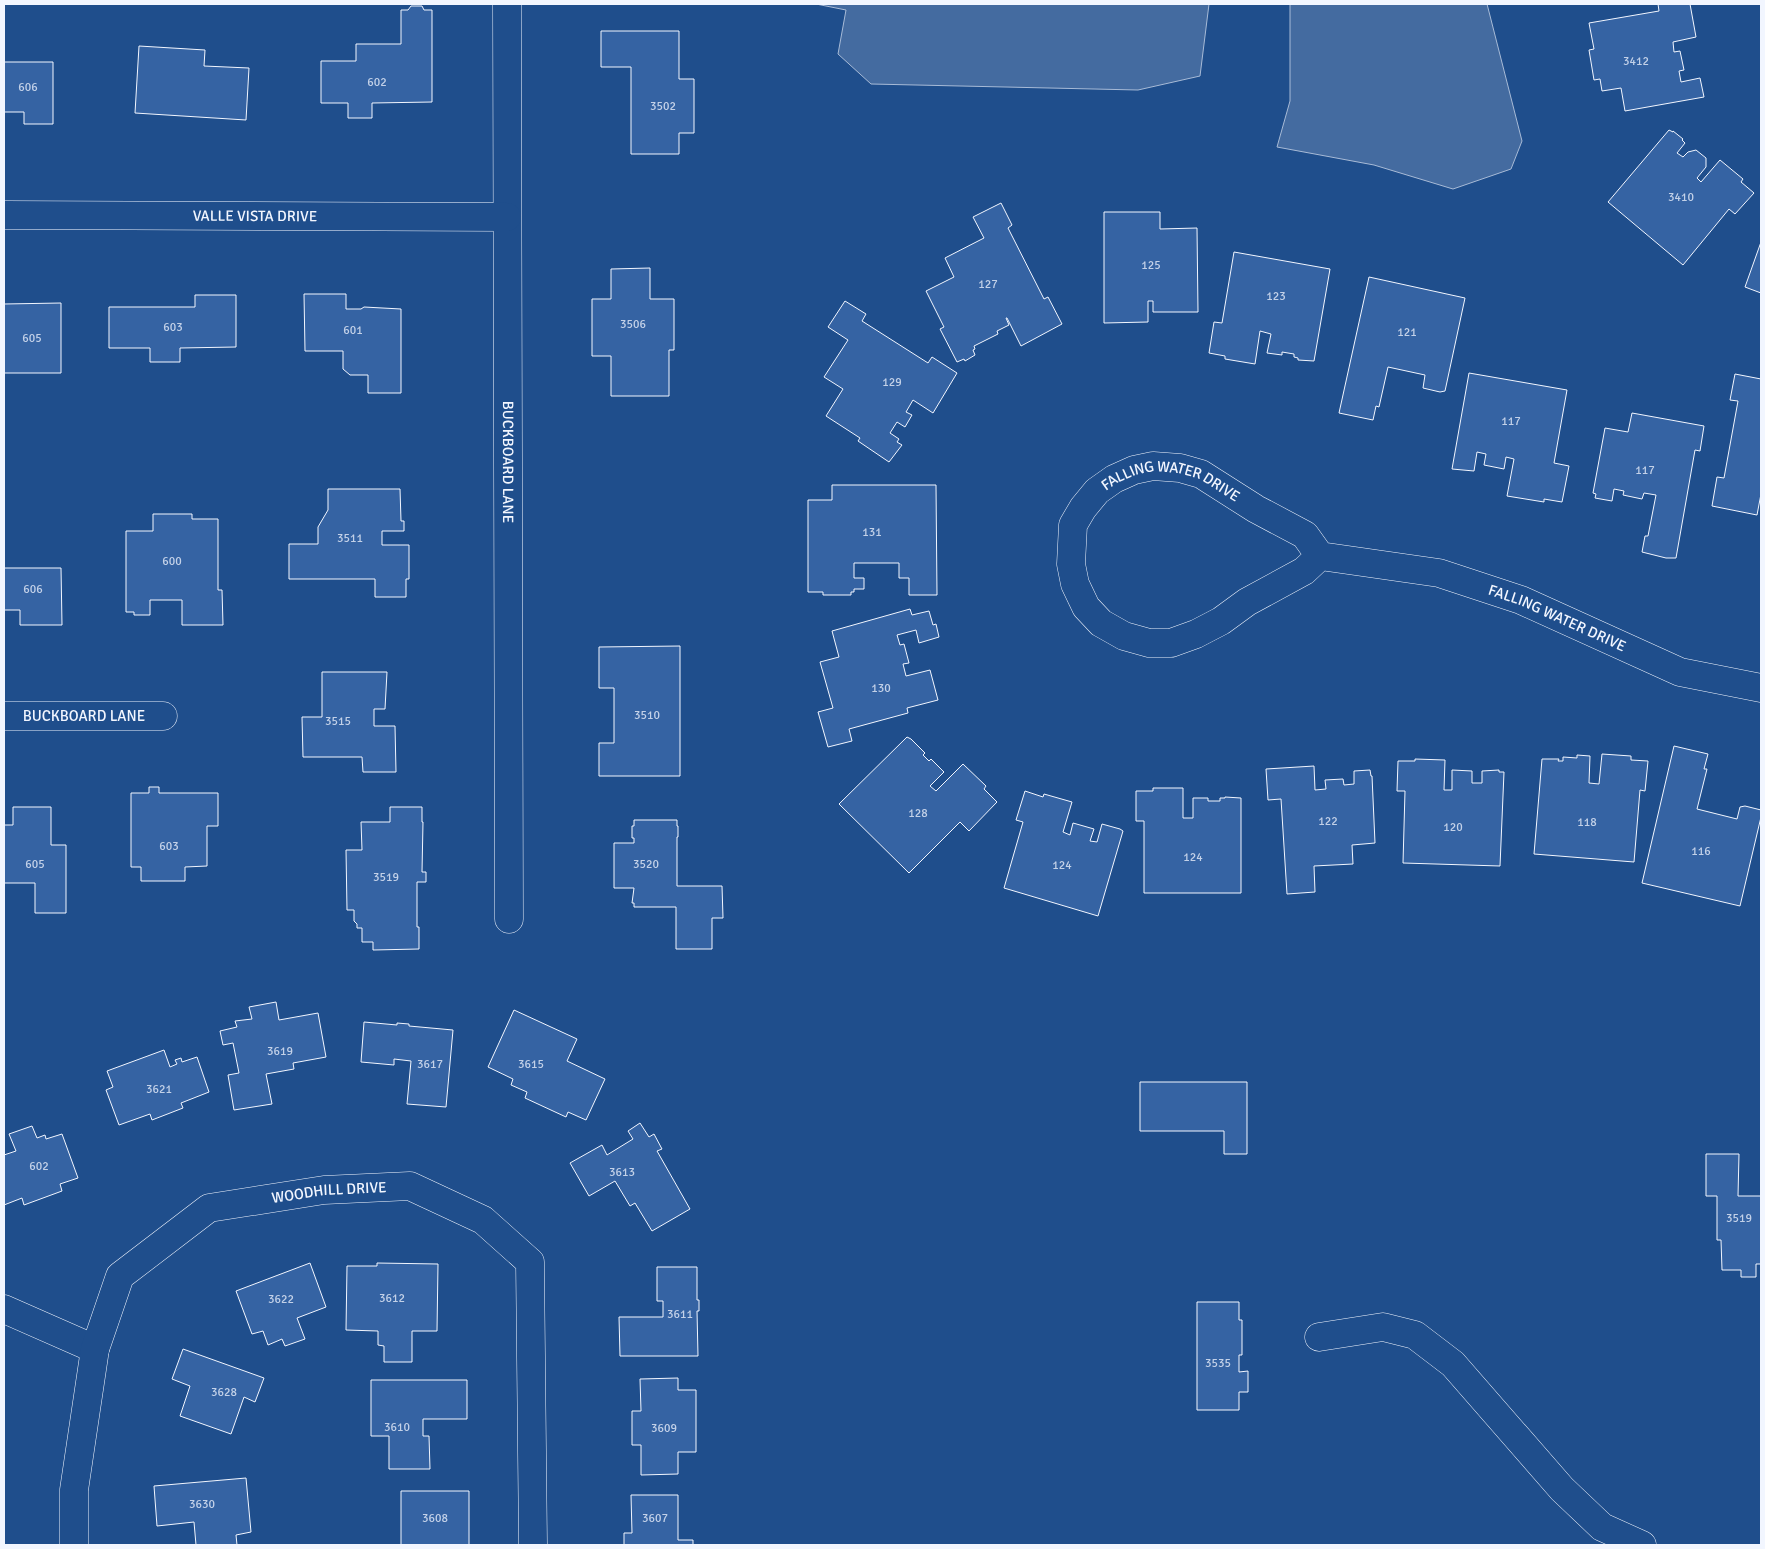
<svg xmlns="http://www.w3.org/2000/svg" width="1765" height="1549" viewBox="0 0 1765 1549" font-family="Signika,sans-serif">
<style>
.water{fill:#446ba0;stroke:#a8bbd7}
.building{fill:#3563a3;stroke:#f2f6ff}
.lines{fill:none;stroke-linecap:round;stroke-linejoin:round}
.minor-casing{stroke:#f2f6ff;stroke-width:29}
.minor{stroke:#1f4e8c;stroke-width:28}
.labels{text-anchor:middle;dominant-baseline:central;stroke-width:4;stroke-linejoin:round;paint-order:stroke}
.number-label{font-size:12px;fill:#c3d1e8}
.street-label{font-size:15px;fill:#f2f6ff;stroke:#1f4e8c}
</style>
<rect width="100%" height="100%" fill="#1f4e8c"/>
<path class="water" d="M816,4h393l-9,72 -62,14 -267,-6 -33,-30 8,-44z
M1290,4h197l35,137 -11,28 -58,20 -79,-24 -97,-18 13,-46z"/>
<path class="building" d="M1658,4h32l6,33 -23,5 1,10 6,-1 4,19 -5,1 2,11 19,-4 4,19 -79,14 -4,-23 -19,3 -2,-12 -6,1 -5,-30 5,-1 -5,-26 70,-12z
M411,6h11l2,4h8v92l-60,1v15h-24v-15h-27v-42h35v-17h45v-34h7z
M601,31h78v48h15v54h-15v21h-48v-87h-30z
M139,46l66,4 -1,16 45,2 -3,52 -111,-7z
M4,62h49v62h-29v-12h-20z
M1669,130l4,2v-1l10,8 -1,1 3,3 -8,10 6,4 5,-5 8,-2 10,8v9l-9,11 4,4 19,-22 23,19 -2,3 13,11 -19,21 -6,-5 -46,56 -75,-63z
M1001,203l11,22 -4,3 36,71 4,-2 14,27 -41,22 -14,-28h-1l3,7 -12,6 1,3 -24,12 1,3 -2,1 2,5 -10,6 -1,-2 -7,3 -17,-33 4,-2 -18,-36 28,-14 -9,-19 39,-20 -11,-21z
M1104,212h56v17l37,-1 1,84h-45v-11h-5v21l-44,1z
M1761,242v51l-16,-6z
M1234,252l96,17 -16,92 -16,-1v-2l-4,-1v-3l-12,-2v3l-15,-2 4,-19 -11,-3 -5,33 -30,-5v-3l-16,-3 5,-31 8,1z
M650,268v31h24v51h-5v46h-58v-40h-19v-57h19v-30z
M1369,277l96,21 -20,93 -5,1 -17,-4 2,-13 -37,-8 -9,40 -3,-1 -3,14 -34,-7z
M304,294h42v15h15l3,-2 37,2v84h-33v-18h-18l-7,-6v-18h-38z
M195,295h41v52l-56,1v14h-30v-14h-41v-41h86z
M845,301l21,13 -4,7 66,42 4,-6 25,16 -24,40 -20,-13 -7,12 6,3 -7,12 -8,-5 -7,11 9,6 -2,3 5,3 -13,17 -31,-21 2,-3 -34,-22 17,-27 -19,-12 24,-37 -20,-13z
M61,303v70h-57v-69z
M1469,373l98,17 -13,73 15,3 -7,36 -18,-3v3l-37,-6 7,-37 -8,-2 -2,12 -20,-4 2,-11 -9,-2 -3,19 -22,-2z
M1735,374l26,5v115l-4,21 -45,-9 5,-29 7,1 14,-77 -8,-1z
M1632,413l72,13 -4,25 -5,-1 -19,108h-10l-24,-6 3,-16h3l8,-41 -12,-2 -2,6 -19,-4 1,-4 -10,-2 -2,12 -17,-3 1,-4 -3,-1 12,-65 23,4z
M832,485h104l1,110h-28v-17h-10v-15h-45v15h10v11h-10v3h-3v3h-28v-3h-15v-92h24z
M328,489h72l1,32h3v10h-22v14h27v34h-3v18h-31v-18h-86v-35h29v-17l10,-17z
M153,514h39v5h26v71h4l1,35h-41v-25h-32v15h-16v-3h-8v-81h27z
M4,568h57l1,57h-42v-15h-16z
M910,609l2,6 17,-4 4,14 3,-1 3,13 -20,6 -3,-13 -19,5 3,10 4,-1 5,19 -6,1 3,12 24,-6 8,30 -31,8 1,5 -59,16 3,12 -24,6 -10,-35 15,-4 -13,-46 19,-5 -7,-26z
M680,646v130h-81v-33h15v-55h-15v-41z
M322,672h65l-2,37h-11v17h21l1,46h-33l-1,-15h-59l-1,-40h20z
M907,737l4,2 14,14 -2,2 6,6 2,-2 13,13 -14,14 6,5 27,-27 23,22 -2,3 13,13 -28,29 -9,-9 -51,51 -70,-69z
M1674,746l34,8 -4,15h3l-10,40 40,10 3,-12 5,-1 16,4v7l-21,89 -98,-23z
M1602,754l29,2v4l17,1 -3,30 -5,-1 -6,72 -100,-8 8,-95h17l-1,2h5v-4l14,1v-3l13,1 -1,27 10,1z
M1415,759l30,1 -1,30h8v-20l20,1v12h10v-12l17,-1v2h5l-4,94 -97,-3 2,-72h-8l1,-30h17z
M1314,766l1,24 11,-1 -1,-9 18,-1 1,6 10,-1v-13l16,-1 1,6h1l3,67 -23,2 1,19 -39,2 1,26 -28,2 -6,-95 -13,1 -2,-31z
M149,787h10v6h59v33h-11v40l-22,1v14h-44v-14h-10v-74h18z
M1153,788h30v30h10v-20h15v3h12v-3h5v-1l16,1v95h-97v-72h-8v-30h17z
M1025,791l18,6 1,-3 28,8 -9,30 7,3 3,-12 21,6 -4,12 7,1 5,-18 18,5 3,2 -25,85 -94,-28 19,-66 -7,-2z
M13,807h38v38h15v68h-31v-30h-31v-58h9z
M390,807h32v15h1l-1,50h4v10h-9v45h2v22l-46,1v-8h-11v-14h-5v-4l-3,-3v-11h-7l-1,-60h16l-1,-28h29z
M634,820h43v6h1v11h-1v49h45l1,32h-11v31h-36v-42h-42v-4h-2l2,-15h-20v-45h20v-5h-2v-12h2z
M276,1002l3,18 39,-7 8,44 -33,6 1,6 -28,5 6,30 -38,6 -6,-35 11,-2 -6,-30 -10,2 -3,-14 17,-4 -2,-6 17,-2 -3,-12z
M514,1010l63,29 -10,22 38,18 -19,41 -18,-8 -2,5 -41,-19 2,-6 -16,-7 2,-6 -25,-12z
M364,1022l33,3v-2l12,1v2l44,4 -7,77 -39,-3 4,-43 -17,-2v6l-33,-3z
M164,1050l6,17 7,-3 -2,-4 6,-2 1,4 15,-5 12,35 -28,11 2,5 -31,12 -2,-6 -31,11 -13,-35 7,-3 -6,-16z
M1140,1082h107v72h-23v-23h-84z
M640,1123l9,14 5,-3 8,15 -5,2 33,58 -38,22 -17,-28 -5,3 -15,-25 -26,15 -19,-33 32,-18 5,10 26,-16 -5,-8z
M32,1126l5,12 8,-3 1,4 16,-5 16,44 -18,6 2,7 -38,14 -2,-7 -18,7v-50l12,-4 -7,-17z
M1706,1154h33l-1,42h23v68h-5v13h-15v-7h-19l-1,-30h-4v-44h-11z
M310,1263l16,44 -29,11 8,21 -20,7 -3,-7 -14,6 -5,-14 -11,3 -16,-43z
M377,1263l61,1 -1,67h-25v31h-28v-16l-6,-1v-14l-32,-1 1,-64h30z
M657,1267h40v33h2v11h-2l1,45h-78l-1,-39h44v-16h-6z
M1197,1302h42v18h3v35h-3v17l9,-1v21h-9v18h-42z
M183,1349l81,29 -9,24 -11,-5 -13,37 -51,-18 10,-30 -18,-7z
M678,1378v12h18v62h-18v22l-37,1v-30h-9v-34h9l-1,-32z
M371,1380h96v39h-44v17h6l1,33h-41v-33h-18z
M246,1478l5,54 -15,3 1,10h-41l-2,-23 -37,4 -3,-40z
M401,1491h68v54h-68z
M631,1495h47v45h15v5h-69v-12h8z"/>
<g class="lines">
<g class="minor-casing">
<g id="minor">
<path id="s1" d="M507,4l2,915"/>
<path id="s2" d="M4,215l503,2"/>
<path id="s3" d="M1320,556l-16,15 -57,31 -26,19 -25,13 -25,9h-22l-25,-7 -23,-13 -15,-16 -11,-23 -4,-20 2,-39 10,-17 14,-17 17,-12 20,-9 19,-4 27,2 21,6 55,35 49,26 15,21 119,17 82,27 159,72 81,16"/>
<path id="s4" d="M4,716h159"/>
<path d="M4,1309l91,40"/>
<path d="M1319,1337l64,-10 32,8 38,29 109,125 40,38 40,18"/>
<path id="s5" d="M74,1545v-55l21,-141 25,-73 89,-68 115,-18 86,-4 73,34 47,42 3,283"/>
</g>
</g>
<use href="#minor" class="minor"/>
</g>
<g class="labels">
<g class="number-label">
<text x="1636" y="61">3412</text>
<text x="377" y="82">602</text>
<text x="28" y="87">606</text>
<text x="663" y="106">3502</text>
<text x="1681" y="197">3410</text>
<text x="1151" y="265">125</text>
<text x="988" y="284">127</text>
<text x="1276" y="296">123</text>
<text x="633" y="324">3506</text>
<text x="173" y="327">603</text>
<text x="353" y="330">601</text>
<text x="1407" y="332">121</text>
<text x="32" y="338">605</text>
<text x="892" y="382">129</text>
<text x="1511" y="421">117</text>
<text x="1645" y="470">117</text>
<text x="872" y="532">131</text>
<text x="350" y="538">3511</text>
<text x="172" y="561">600</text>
<text x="33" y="589">606</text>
<text x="881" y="688">130</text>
<text x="647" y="715">3510</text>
<text x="338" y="721">3515</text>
<text x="918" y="813">128</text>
<text x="1328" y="821">122</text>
<text x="1587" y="822">118</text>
<text x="1453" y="827">120</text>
<text x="169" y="846">603</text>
<text x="1701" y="851">116</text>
<text x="1193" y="857">124</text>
<text x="35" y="864">605</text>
<text x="646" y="864">3520</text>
<text x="1062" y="865">124</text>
<text x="386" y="877">3519</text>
<text x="280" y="1051">3619</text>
<text x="430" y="1064">3617</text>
<text x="531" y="1064">3615</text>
<text x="159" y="1089">3621</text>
<text x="39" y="1166">602</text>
<text x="622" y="1172">3613</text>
<text x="1739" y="1218">3519</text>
<text x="392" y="1298">3612</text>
<text x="281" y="1299">3622</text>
<text x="680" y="1314">3611</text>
<text x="1218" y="1363">3535</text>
<text x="224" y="1392">3628</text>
<text x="397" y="1427">3610</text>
<text x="664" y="1428">3609</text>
<text x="202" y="1504">3630</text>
<text x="435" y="1518">3608</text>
<text x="655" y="1518">3607</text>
</g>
<g class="street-label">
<text stroke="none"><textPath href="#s2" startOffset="251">VALLE VISTA DRIVE</textPath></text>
<text stroke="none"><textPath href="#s1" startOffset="458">BUCKBOARD LANE</textPath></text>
<text stroke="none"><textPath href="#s3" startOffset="478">FALLING WATER DRIVE</textPath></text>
<text stroke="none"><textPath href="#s3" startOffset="901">FALLING WATER DRIVE</textPath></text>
<text stroke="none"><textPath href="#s4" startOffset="80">BUCKBOARD LANE</textPath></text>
<text stroke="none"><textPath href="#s5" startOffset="508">WOODHILL DRIVE</textPath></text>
</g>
</g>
<rect width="1765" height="1549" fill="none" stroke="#f2f6ff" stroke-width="10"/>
</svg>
